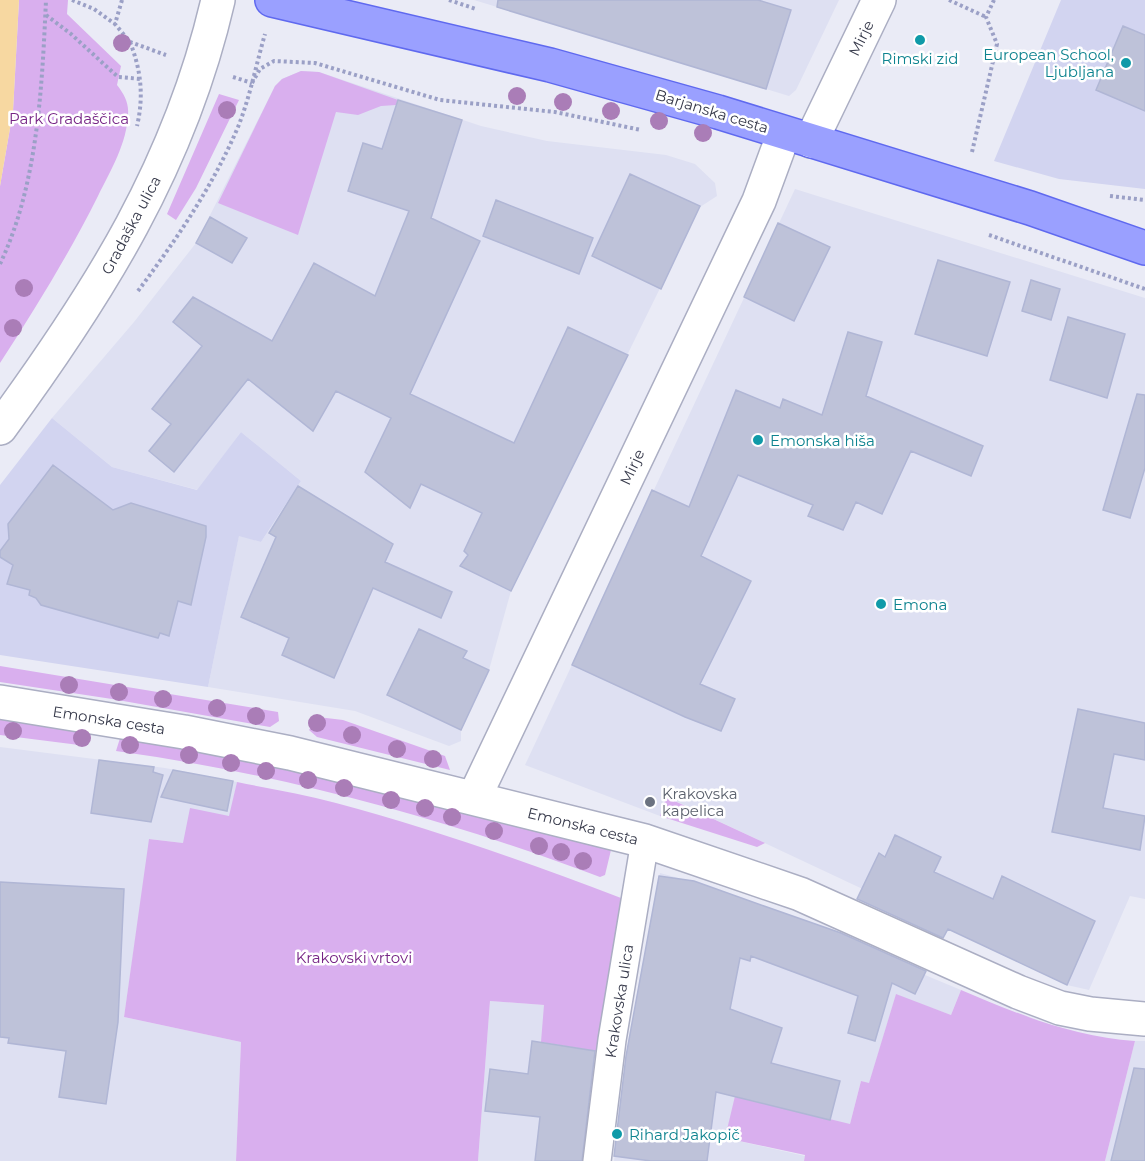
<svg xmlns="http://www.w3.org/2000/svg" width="1145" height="1161" viewBox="0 0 1145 1161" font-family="Montserrat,sans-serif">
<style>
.residential{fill:#dee0f2}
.education{fill:#d2d4f0}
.green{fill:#d9afee}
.water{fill:#f7d8a1}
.building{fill:#bec2d9;stroke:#b0b6d5;stroke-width:1.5}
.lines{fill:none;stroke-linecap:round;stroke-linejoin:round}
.pedestrian-casing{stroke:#abaec3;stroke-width:30}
.minor-casing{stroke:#abaec3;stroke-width:36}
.tertiary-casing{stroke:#abaec3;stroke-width:36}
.primary-casing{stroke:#5f69ef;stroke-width:36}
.path{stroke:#9ba0c6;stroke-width:4;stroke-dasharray:3 3;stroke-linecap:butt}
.pedestrian{stroke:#fff;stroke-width:27}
.minor{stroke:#fff;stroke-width:33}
.tertiary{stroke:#fff;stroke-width:33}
.primary{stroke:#9aa0ff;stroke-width:33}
.tree{fill:#aa7db7}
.culture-dot{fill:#0f9aa8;stroke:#fff;stroke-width:2}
.worship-dot{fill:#6b7280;stroke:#fff;stroke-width:2}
.labels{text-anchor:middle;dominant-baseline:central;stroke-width:5;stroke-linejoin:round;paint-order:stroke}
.street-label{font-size:15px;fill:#373a4b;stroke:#fff}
.culture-label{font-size:15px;fill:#0d838f;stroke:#fff;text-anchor:start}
.park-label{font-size:15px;fill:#752384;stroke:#fff}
.worship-label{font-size:15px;fill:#5b616d;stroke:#fff;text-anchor:start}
</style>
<rect width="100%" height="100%" fill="#eaebf6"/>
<path class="residential" d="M474,0h365l-43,90 -7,6z
M301,71l18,1 162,54 66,15 119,14 29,9 20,19 2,13 -17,11 -189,384 -22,79 -28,59v12l-12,5 -94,-35 -147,-24 31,-152 22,7 40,-61 -60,-49 -43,58 -86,-23 -60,-49 82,-96 62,-79 79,-157 7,-7z
M795,189l350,109v601l-15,-3 -41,94 -22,-5 -400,-188 -7,19 -135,-51z
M0,747l165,21 72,14 -7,34 -47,27 -33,-4 -26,178 117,25 -5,119h-236z
M660,873l48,13 140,50 77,39 36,15 -10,25 -55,-20 -27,89 -8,-3 -11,43 -125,14 80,18 -1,5h-190l16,-130z
M490,1001l54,4 58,47 -15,109h-109z
M1135,1041h10v120h-40z"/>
<path class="education" d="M1061,0h84v189l-86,-10 -65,-18z
M52,418l60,49 85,23 44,-58 60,49 -40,61 -22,-6 -31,151 -208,-32v-170z"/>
<path class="green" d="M19,0h49l-1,14 54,52 -4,19c7,9 12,18 11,29 -1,29 -17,56 -30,82 -29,58 -63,113 -98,167v-177l13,-75z
M301,71l18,1 79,28 -2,5 -15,1 -23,9 -22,-3 -38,123 -80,-32 57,-117 7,-7z
M219,94l20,6 -43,88 -20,32 -9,-6z
M0,666l278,46 1,9 -9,6 -158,-28 -112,-17z
M0,717l89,16 -2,13 -87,-11z
M318,717l25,3 102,36 5,14 -133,-33 -8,-7z
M121,735l62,9 285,68 143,38 -6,25 -5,2c-157,-59 -318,-103 -484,-126z
M237,782c33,7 67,12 99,21 97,26 191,59 285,95l-19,154 -61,-10 3,-37 -54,-4 -12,160h-242l5,-119 -117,-25 25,-178 34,4 7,-35 39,8z
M666,797l99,46 -8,4 -97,-31z
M961,990c57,24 112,47 174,51l-30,120h-301l1,-6 -80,-17 10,-42 115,28 11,-43 8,2 27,-89 55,21z"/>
<path class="water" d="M0,0h19l-6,111 -13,75z"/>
<path class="building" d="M498,0h260l33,10 -25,79 -269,-82z
M1123,26l22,9v76l-49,-21z
M398,100l64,20 -31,98 49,23 -70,153 104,49 54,-116 60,28 -117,236 -51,-25 8,-11 -4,-4 18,-38 -61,-29 -11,24 -45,-36 26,-54 -55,-27 -23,40 -65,-52 -74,93 -25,-21 22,-27 -19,-15 50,-63 -29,-24 20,-25 79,44 42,-78 61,33 34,-85 -61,-20 15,-48 19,6z
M630,174l70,32 -39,83 -69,-33z
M496,200l97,38 -14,36 -96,-38z
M210,217l37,21 -15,25 -36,-20z
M778,223l52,24 -36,74 -50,-24z
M938,260l72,22 -23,74 -72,-22z
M1031,280l29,9 -9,31 -29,-9z
M1068,317l57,17 -18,64 -57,-18z
M848,332l34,10 -16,54 117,50 -12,30 -60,-25 -29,63 -26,-12 -13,28 -35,-14 5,-11 -75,-30 -37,81 50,25 -51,103 35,15 -14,32 -36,-14 -113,-52 80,-175 37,17 47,-117 44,18 3,-9 39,16z
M1137,394l8,1v73l-15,50 -27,-8z
M53,465l60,45 18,-7 75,23v11l-15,68 -13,-4 -9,35 -9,-3 -2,5 -117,-33 -5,-7 -7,-3 1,-5 -23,-6 6,-19 -13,-8v-6l9,-12 -1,-15z
M298,486l95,58 -8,18 67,30 -11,26 -68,-30 -39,90 -52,-23 7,-17 -48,-21 35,-80 -7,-4z
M419,629l48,22 -4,7 26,12 -28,60 -74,-35z
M1078,709l67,14v37l-31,-6 -11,54 42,8 -5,34 -88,-18z
M99,760l55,7 -1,5 10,3 -12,47 -60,-9z
M173,770l60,11 -6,30 -66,-14z
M895,835l46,22 -7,15 59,27 9,-23 93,45 -28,64 -119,-56 -5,9 -86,-39 22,-46 6,4z
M659,876l35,5 70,25 77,27 85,38 -11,23 -23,-11 -17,58 -27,-8 10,-37 -107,-40 -1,5 -10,-3 -10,51 52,19 -11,35 69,18 -10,39 -114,-28 -9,69h-56l-37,-5 12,-100z
M0,882l124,7 -6,133 -12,82 -47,-7 7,-46 -58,-8 1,-5 -9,-1z
M532,1041l63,10 -13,110h-47l5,-44 -55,-6 5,-42 38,5z
M1134,1068l11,1v92h-34z"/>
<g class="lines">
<g class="pedestrian-casing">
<path id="pedestrian" d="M597,1161l15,-121 33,-199"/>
</g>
<g class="minor-casing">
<path id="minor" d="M0,428c99,-135 180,-263 218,-428
M0,702l184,30 106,21 355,88 155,53 218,98 42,16 30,6 55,5
M474,798l285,-597 25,-68"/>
</g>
<g class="tertiary-casing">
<path id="tertiary" d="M811,141l68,-141"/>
</g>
<g class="primary-casing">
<path id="primary" d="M272,0l278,65 168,47 312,96 115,40"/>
</g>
<path class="path" d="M72,0l22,9 21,15
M122,0l-7,24 15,18 36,13
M449,0l27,9
M949,0l37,17
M46,15l25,19 47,43 23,2
M130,42c11,28 14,54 7,84
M233,77l19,6
M252,83l8,-14 14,-8 41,2 125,37 115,12 86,18
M972,152l25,-108 -11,-27 8,-17
M1110,196l35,4
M989,235l156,54
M0,264c38,-80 42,-177 46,-264
M138,291c38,-51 75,-105 100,-164 12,-30 18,-62 27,-93"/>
<use href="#pedestrian" class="pedestrian"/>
<use href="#minor" class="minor"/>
<use href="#tertiary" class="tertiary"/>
<use href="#primary" class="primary"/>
</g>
<g class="tree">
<circle cx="122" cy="43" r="9"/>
<circle cx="517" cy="96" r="9"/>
<circle cx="563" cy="102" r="9"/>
<circle cx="227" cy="110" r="9"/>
<circle cx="611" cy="111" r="9"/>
<circle cx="659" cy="121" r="9"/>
<circle cx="703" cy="133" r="9"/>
<circle cx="24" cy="288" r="9"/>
<circle cx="13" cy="328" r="9"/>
<circle cx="69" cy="685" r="9"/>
<circle cx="119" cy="692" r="9"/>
<circle cx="163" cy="699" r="9"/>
<circle cx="217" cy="708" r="9"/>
<circle cx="256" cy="716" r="9"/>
<circle cx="317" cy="723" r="9"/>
<circle cx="13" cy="731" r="9"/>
<circle cx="352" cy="735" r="9"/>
<circle cx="82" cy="738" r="9"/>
<circle cx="130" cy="745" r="9"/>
<circle cx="397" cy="749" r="9"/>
<circle cx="189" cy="755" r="9"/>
<circle cx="433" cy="759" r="9"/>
<circle cx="231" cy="763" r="9"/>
<circle cx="266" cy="771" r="9"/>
<circle cx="308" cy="780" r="9"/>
<circle cx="344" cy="788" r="9"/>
<circle cx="391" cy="800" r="9"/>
<circle cx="425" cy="808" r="9"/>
<circle cx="452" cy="817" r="9"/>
<circle cx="494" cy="831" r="9"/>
<circle cx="539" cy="846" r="9"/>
<circle cx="561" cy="852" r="9"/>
<circle cx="583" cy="861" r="9"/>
</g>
<g class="culture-dot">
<circle cx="920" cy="40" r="6"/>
<circle cx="1126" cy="63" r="6"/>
<circle cx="758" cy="440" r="6"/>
<circle cx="881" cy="604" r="6"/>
<circle cx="617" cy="1134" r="6"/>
</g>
<circle class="worship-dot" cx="650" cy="802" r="6"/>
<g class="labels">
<g class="street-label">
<text transform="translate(861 38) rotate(-64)">Mirje</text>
<text transform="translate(712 111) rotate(17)">Barjanska cesta</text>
<text transform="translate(131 225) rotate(-62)">Gradaška ulica</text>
<text transform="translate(632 467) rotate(-65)">Mirje</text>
<text transform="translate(109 720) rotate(9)">Emonska cesta</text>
<text transform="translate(583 826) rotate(14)">Emonska cesta</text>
<text transform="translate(619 1001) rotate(-81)">Krakovska ulica</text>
</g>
<g class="culture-label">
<text x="1114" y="54" text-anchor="end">European School,<tspan x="1114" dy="17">Ljubljana</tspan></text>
<text x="920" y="58" text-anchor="middle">Rimski zid</text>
<text x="770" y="440">Emonska hiša</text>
<text x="893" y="604">Emona</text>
<text x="629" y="1134">Rihard Jakopič</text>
</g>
<g class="park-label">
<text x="69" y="118">Park Gradaščica</text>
<text x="354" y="957">Krakovski vrtovi</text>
</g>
<g class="worship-label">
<text x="662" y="793">Krakovska<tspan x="662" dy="17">kapelica</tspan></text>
</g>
</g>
</svg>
